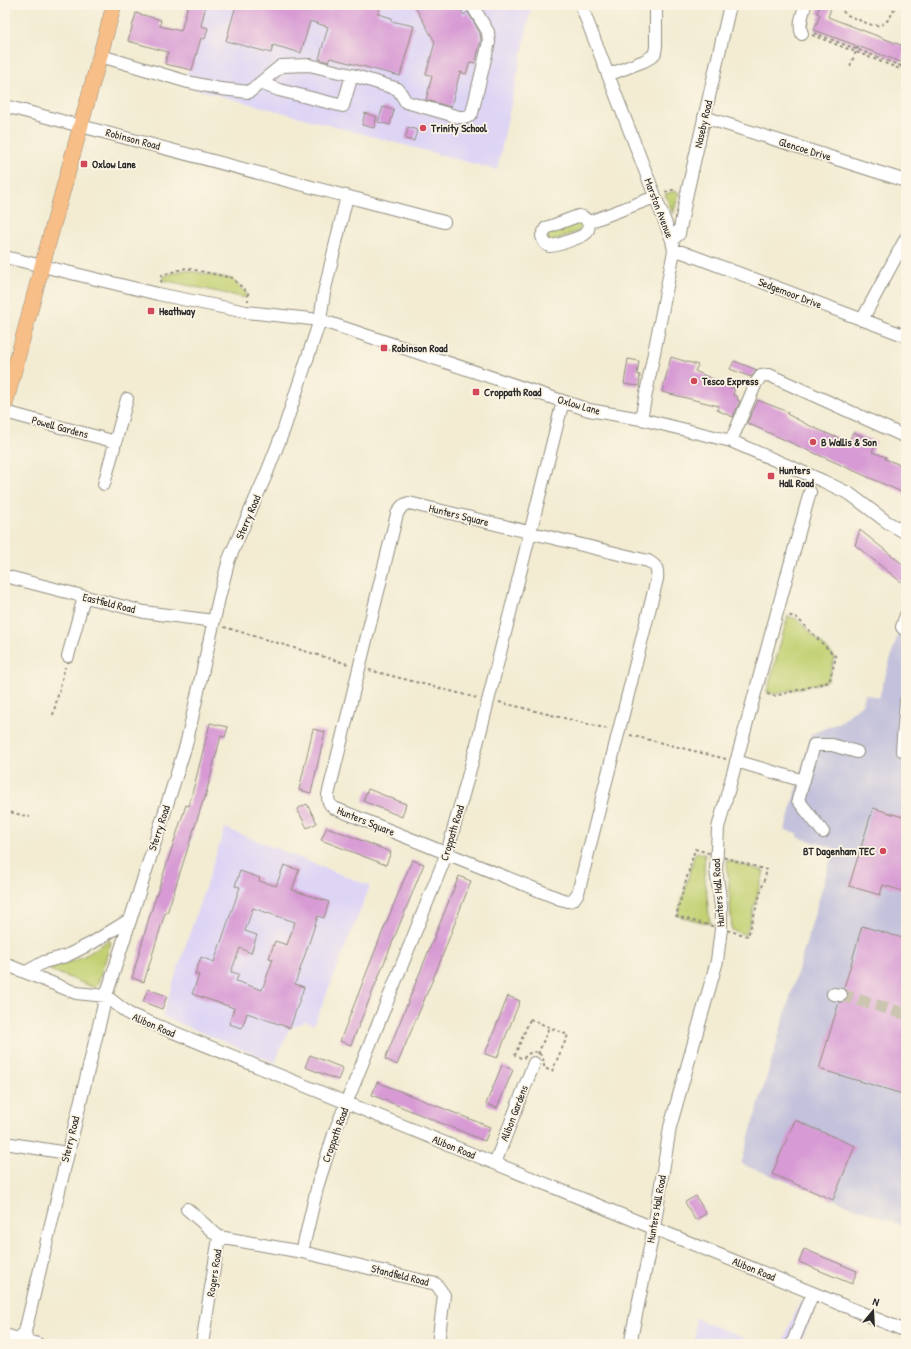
<svg xmlns="http://www.w3.org/2000/svg" width="911" height="1349" viewBox="0 0 911 1349" font-family="'Patrick Hand',sans-serif">
<style>
.built{fill:#ded5f5}
.industrial{fill:#c3c1db}
.green{fill:#c3d173;stroke:#777e4f}
.building{fill:#d79ad4;fill-rule:evenodd}
.lines{fill:none;stroke-linecap:round;stroke-linejoin:round}
.minor-tunnel{stroke:#cbc5b1;stroke-width:12;stroke-dasharray:12 6;stroke-linecap:butt}
.minor-casing{stroke:#8f8c7f;stroke-width:14}
.major-casing{stroke:#8f8c7f;stroke-width:16}
.path{stroke:#8f8c7f;stroke-width:2;stroke-dasharray:3 3;stroke-linecap:butt}
.minor{stroke:#fff;stroke-width:12}
.major{stroke:#f7be87;stroke-width:15}
.poi-dot{fill:#d1495b;stroke:#fcf5e5;stroke-width:1.5}
.labels{text-anchor:middle;dominant-baseline:central;stroke-width:3.5;stroke-linejoin:round;paint-order:stroke}
.street-label{font-size:11px;fill:#2b2b2b;stroke:#fcf5e5}
.poi-label{font-size:11px;font-weight:bold;fill:#2b2b2b;stroke:#fcf5e5;text-anchor:start}
</style>
<rect width="100%" height="100%" fill="#fcf5e5"/>
<filter id="ink" filterUnits="userSpaceOnUse"><feTurbulence type="fractalNoise" baseFrequency=".025" numOctaves="2"/><feDisplacementMap in="SourceGraphic" scale="8" xChannelSelector="R" yChannelSelector="G"/><feConvolveMatrix kernelMatrix="1 2 1 2 8 2 1 2 1" color-interpolation-filters="sRGB"/></filter>
<filter id="wash" filterUnits="userSpaceOnUse"><feTurbulence type="fractalNoise" baseFrequency=".012" numOctaves="4" result="noise"/><feDisplacementMap in="SourceGraphic" scale="16" xChannelSelector="R" yChannelSelector="G"/><feGaussianBlur stdDeviation="0.9" result="paint"/><feColorMatrix in="noise" values="0 0 0 0 0 0 0 0 0 0 0 0 0 0 0 0 0 1.4 0 .05"/><feComposite in="paint" operator="in"/></filter>
<g filter="url(#wash)">
<rect width="100%" height="100%" fill="#f3ecd3"/>
<path class="built" d="M206,5h326l-35,165 -313,-84z
M225,828l145,58 -56,139 -9,-4 -16,8 -14,34 -113,-47z
M800,1301l16,5 -16,38h-18z
M695,1318l63,26h-63z"/>
<path class="industrial" d="M901,623l5,4v600l-165,-63 93,-316 -37,-11v-4l-12,-3 26,-96 30,-12 22,-19 2,-9 14,4z"/>
<path class="green" d="M675,191l4,2 -6,21 -8,-20z
M578,221l6,2 -1,6 -30,12h-5l-1,-7z
M185,270l47,9 15,15 -1,4 -83,-18 1,-4z
M788,616l9,3 38,38 -7,24 -52,13 -9,-2z
M697,852l8,2 -1,14 6,56 -32,-8v-2l17,-61z
M727,860l37,11 -18,64 -14,-5z
M108,940l3,2 -14,44 -2,2 -45,-18 1,-3c21,-3 41,-14 57,-27z"/>
<g id="blocks">
<path class="building" d="M188,5h18l-5,21 7,2 -3,11 -4,-1 -9,32 -27,-6 3,-12 -40,-11 8,-28 25,7 -1,6 21,5z
M236,5h144l-2,9 14,4 -1,3 23,5 -14,50 -70,-18 -2,4 -9,-3 9,-32 -18,-6 -9,32 -28,-8 -2,8 -45,-12z
M414,5h44l6,10 4,-3 12,21 1,8 -6,22 -5,-1 -4,12 -6,-2 -9,35 -25,-7 6,-24 -6,-2 9,-32z
M820,5h12l-4,12 78,30 -5,15 -87,-32 6,-15 -3,-2z
M383,107l11,3 -4,15 -12,-3z
M365,113l12,4 -3,11 -12,-3z
M408,127l9,3 -3,11 -9,-2z
M671,357l27,8 -3,6 40,18 -2,6 5,2 -1,3 3,1 -7,16 -16,-7 2,-4 -57,-14z
M628,359l11,2 -2,13 3,1 -1,11 -15,-2z
M734,361l23,9 -6,7 -21,-8z
M758,400l30,12 -1,2 19,10 29,13v-1l13,7 5,-11 23,10 -4,10 14,5 -1,2 21,8 -4,9 4,1v17l-159,-71z
M860,530l46,37v19l-51,-41z
M210,723l18,4 -3,10 -4,-1 -17,65h-1l-36,112h-2l-21,69 -12,-4 17,-60 37,-113 3,1z
M313,729l12,3 -14,61 -12,-3z
M368,789l38,15 -4,13 -39,-16z
M307,804l10,19 -10,5 -10,-19z
M873,808l33,10v74l-23,-7 -3,10 -31,-9z
M327,827l64,25 -5,13 -65,-25z
M412,860l12,4 -73,181 -11,-4 40,-103z
M284,865l15,5 -7,20 37,12 -5,16 -6,-2 -23,68 9,3 -14,41 -43,-15 -5,15 -13,-4 5,-16 -42,-14 7,-19 -4,-1 6,-17 13,5 26,-75 -5,-1 5,-15 20,7 -1,3 17,5zM253,908l42,14 -8,23 -12,-4 -6,17 4,1 -11,31 -26,-9 3,-7 -8,-2 9,-24 11,5 6,-18 -12,-4z
M459,876l12,5 -31,81 -43,103 -12,-6z
M862,926l44,13v156l-87,-26 20,-67h5l4,-6v-4l-4,-4z
M148,989l19,7 -5,13 -19,-7z
M508,996l12,5 -23,57 -12,-4z
M310,1055l33,13 -5,12 -33,-13z
M502,1065l11,5 -16,38 -11,-4z
M377,1082l113,45 -5,14 -113,-46z
M795,1120l60,26 -22,54 -61,-26z
M696,1196l10,18 -11,6 -10,-18z
M804,1249l53,22 -5,13 -53,-22z"/>
</g>
</g>
<g filter="url(#ink)">
<use href="#blocks" fill-opacity="0" stroke="#8f8c7f" stroke-width="1"/>
<g class="lines">
<path class="minor-tunnel" d="M841,995l65,19"/>
<g class="minor-casing">
<path id="minor" d="M581,5l91,235 2,11 -33,168
M802,34c-4,-10 1,-19 3,-29
M101,56l87,26 33,7 28,3 32,-26 28,-1 43,10 46,14 8,13 53,15h8l5,-4 17,-71 -1,-10 -16,-27
M608,75l36,-14 7,-4 4,-4 1,-7v-36l1,-5
M260,83l19,7 64,16 9,-31
M5,106l439,116
M704,117l202,64
M589,222l-6,-5 -5,-1 -32,12 -4,8c1,4 3,8 7,10 5,1 32,-9 36,-12 4,-3 4,-8 4,-12l66,-25
M672,240l7,-6 8,-41 43,-188
M674,251l8,1 224,84
M5,257l153,37 88,18 74,8 269,90 52,9 90,22 92,40 27,13 37,28 19,11
M862,320l44,-82
M5,412l111,30
M731,441l25,-58 5,-7 8,-1 137,62
M104,484l23,-85
M409,503l239,58c9,5 10,8 9,18l-79,314 -5,7 -5,1 -8,-2 -226,-91c-5,-4 -6,-6 -6,-13l69,-281c3,-6 5,-9 12,-11z
M5,576l139,36 70,9
M906,615l-4,12 4,4
M68,656l16,-59
M906,701l-4,49 4,1
M736,761l68,20
M823,832l-25,-32 16,-55h18l25,7
M5,964l71,29 30,3 23,18 777,317
M26,972l18,-10 22,-6 26,-13 37,-23
M833,994l8,1
M5,1143l62,10
M495,1163l39,-100
M187,1209l32,28
M302,1252l16,-68 17,-53 112,-278 33,-120 83,-332
M5,1335l13,4 7,-7 2,9 11,3
M22,1344l84,-348 80,-251 33,-147 10,-39 37,-84 18,-46 36,-109 4,-27 23,-97
M202,1344l17,-107 83,15 134,32 8,11 -6,49
M631,1344l1,-10 22,-106 16,-101 47,-166 4,-32v-23l-5,-36 2,-42 92,-336
M792,1344l21,-51"/>
</g>
<g class="major-casing">
<path id="major" d="M5,405l37,-139 72,-261"/>
</g>
<path class="path" d="M843,5v6l2,3c25,10 39,23 51,-9
M814,33l87,33
M812,35l88,34 6,-15
M850,66l8,-19
M665,192l7,-2h4
M161,283l1,-8 24,-7 46,10 16,15v8
M224,627l124,37
M369,670l108,28
M767,694l8,2 54,-14 7,-25 -39,-39 -9,-3
M499,702l109,27
M53,715l12,-48
M630,735l96,24
M5,811l25,6
M695,849l72,21 -19,66 -72,-20z
M530,1019l38,16 -16,36 -8,-3c1,-16 -11,-22 -21,-9l-8,-4z
M538,1054l11,-27"/>
<use href="#minor" class="minor"/>
<use href="#major" class="major"/>
</g>
</g>
<g class="poi-dot">
<circle cx="423" cy="128" r="4"/>
<rect x="80" y="160" width="8" height="8" rx="2"/>
<rect x="147" y="307" width="8" height="8" rx="2"/>
<rect x="380" y="344" width="8" height="8" rx="2"/>
<circle cx="694" cy="381" r="4"/>
<rect x="472" y="388" width="8" height="8" rx="2"/>
<circle cx="813" cy="442" r="4"/>
<rect x="767" y="472" width="8" height="8" rx="2"/>
<circle cx="883" cy="851" r="4"/>
</g>
<g class="labels">
<g class="street-label">
<text transform="translate(703 124) rotate(-77)">Naseby Road</text>
<text transform="translate(133 139) rotate(15)">Robinson Road</text>
<text transform="translate(805 149) rotate(17)">Glencoe Drive</text>
<text transform="translate(659 208) rotate(69)">Marston Avenue</text>
<text transform="translate(790 293) rotate(21)">Sedgemoor Drive</text>
<text transform="translate(579 405) rotate(16)">Oxlow Lane</text>
<text transform="translate(60 427) rotate(15)">Powell Gardens</text>
<text transform="translate(459 515) rotate(14)">Hunters Square</text>
<text transform="translate(248 517) rotate(-67)">Sterry Road</text>
<text transform="translate(109 603) rotate(14)">Eastfield Road</text>
<text transform="translate(366 821) rotate(22)">Hunters Square</text>
<text transform="translate(159 828) rotate(-72)">Sterry Road</text>
<text transform="translate(452 833) rotate(-73)">Croppath Road</text>
<text transform="translate(718 893) rotate(-94)">Hunters Hall Road</text>
<text transform="translate(154 1025) rotate(23)">Alibon Road</text>
<text transform="translate(514 1113) rotate(-69)">Alibon Gardens</text>
<text transform="translate(335 1135) rotate(-70)">Croppath Road</text>
<text transform="translate(70 1139) rotate(-76)">Sterry Road</text>
<text transform="translate(454 1147) rotate(22)">Alibon Road</text>
<text transform="translate(656 1209) rotate(-80)">Hunters Hall Road</text>
<text transform="translate(754 1269) rotate(22)">Alibon Road</text>
<text transform="translate(214 1273) rotate(-81)">Rogers Road</text>
<text transform="translate(400 1275) rotate(14)">Standfield Road</text>
</g>
<g class="poi-label">
<text x="431" y="128">Trinity School</text>
<text x="92" y="164">Oxlow Lane</text>
<text x="159" y="311">Heathway</text>
<text x="392" y="348">Robinson Road</text>
<text x="702" y="381">Tesco Express</text>
<text x="484" y="392">Croppath Road</text>
<text x="821" y="442">B Wallis &amp; Son</text>
<text x="779" y="470">Hunters<tspan x="779" dy="13">Hall Road</tspan></text>
<text x="875" y="851" text-anchor="end">BT Dagenham TEC</text>
</g>
</g>
<rect width="911" height="1349" fill="none" stroke="#fcf5e5" stroke-width="20"/>
<g transform="translate(873 1311) rotate(18)" stroke="#fcf5e5" stroke-width="3" paint-order="stroke">
<path d="M0-3L7 15L0 10L-7 15Z" fill="#2b2b2b"/>
<text y="-6" font-size="11" font-weight="bold" text-anchor="middle" fill="#2b2b2b">N</text>
</g>
</svg>
